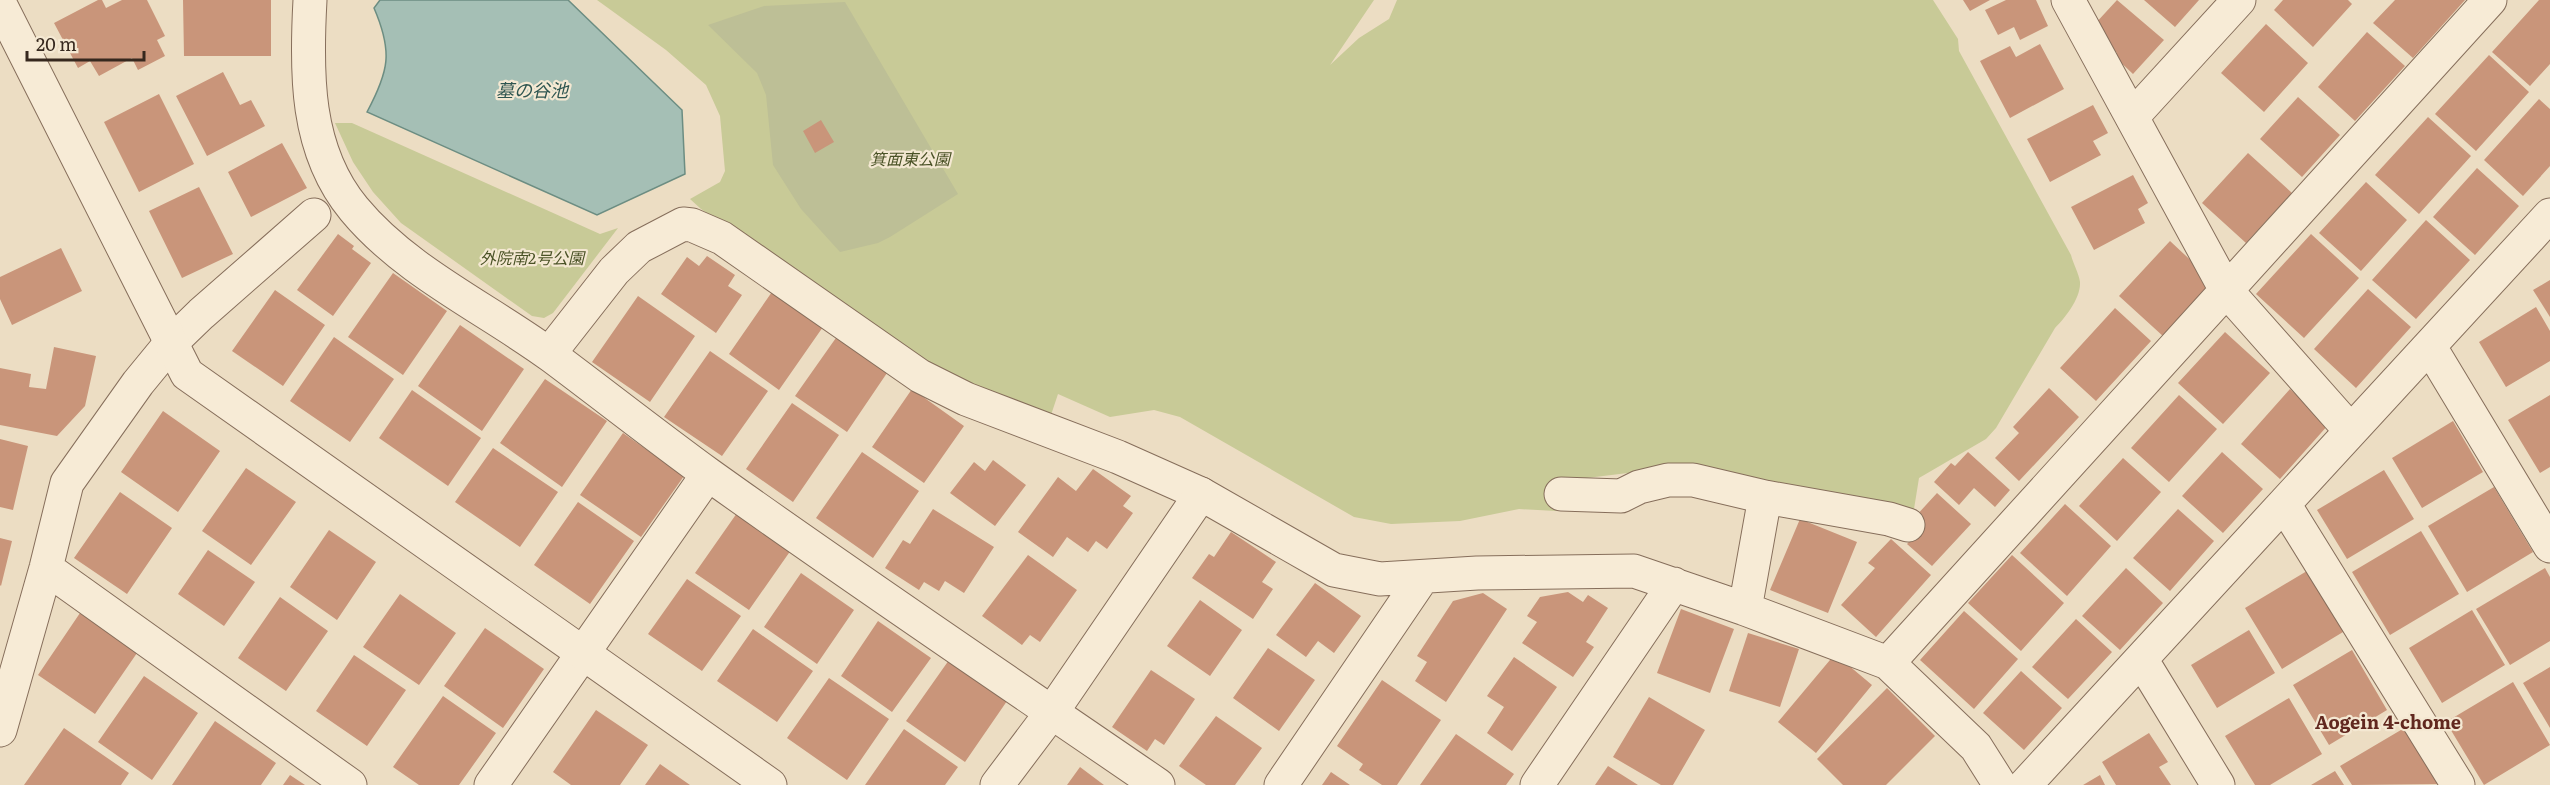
<svg xmlns="http://www.w3.org/2000/svg" width="2550" height="785" viewBox="0 0 2550 785" font-family="Literata,'Noto Sans JP',serif">
<style>
.green{fill:#c8ca97}
.cemetery{fill:#bdbf96}
.water{fill:#a5bfb5;stroke:#6c8d82;stroke-width:1.5}
.building{fill:#c9957a}
.lines{fill:none;stroke-linecap:round;stroke-linejoin:round}
.minor-casing{stroke:#866e5b;stroke-width:35}
.tertiary-casing{stroke:#866e5b;stroke-width:35}
.minor{stroke:#f7ebd6;stroke-width:33}
.tertiary{stroke:#f7ebd6;stroke-width:33}
.labels{text-anchor:middle;dominant-baseline:central;stroke-width:4.5;stroke-linejoin:round;paint-order:stroke}
.park-label{font-size:16px;font-style:italic;fill:#4a5226;stroke:#f4e8d2}
.water-label{font-size:18px;font-style:italic;fill:#2e5550;stroke:#f4e8d2}
.neighbourhood-label{font-size:18px;font-weight:bold;fill:#61281f;stroke:#f4e8d2}
</style>
<rect width="100%" height="100%" fill="#ecddc3"/>
<path class="green" d="M597,0h777l-44,65 29,-27 30,-19 8,-19h536l25,39 1,12 112,204c2,8 8,19 9,27 1,16 -15,36 -25,46l-59,100 -10,11 -67,39 -5,31 -205,-40 -40,-1 -107,13 -6,30 -37,-2 -59,12 -69,3 -37,-7 -174,-100 -26,-7 -44,7 -52,-23 -7,21 -100,-37 -250,-169 -11,-10 30,-17 5,-11 -5,-55 -14,-31 -40,-35z
M335,123h17l248,111 18,-6 -65,85 -9,5 -12,-2 -131,-93 -28,-31 -20,-30z"/>
<path class="cemetery" d="M845,2l113,192 -68,43 -12,6 -38,9 -39,-43 -28,-44 -7,-70 -9,-22 -49,-48 56,-19z"/>
<path class="water" d="M380,0h188l114,110 3,64 -88,41 -230,-103c22,-41 26,-60 7,-104z"/>
<path class="building" d="M98,0h4l4,8 16,-8h25l18,36 -8,4 8,16 -27,14 -6,-12 -33,18 -9,-15 -12,7 -24,-45z
M183,0h88v56h-87z
M1963,0h27l-20,11z
M2006,0h30l12,26 -28,14 -6,-13 -16,8 -13,-25z
M2117,0l47,40 -31,34 -19,-18 3,-3 -16,-15 -7,-13z
M2144,0h55l-24,27z
M2283,0h65l4,4 -39,43 -39,-37z
M2395,0h70l-52,58 -40,-35z
M2539,0h11v64l-20,22 -38,-34z
M2266,24l42,39 -44,49 -43,-39z
M2367,32l38,34 -50,55 -37,-34z
M2040,44l24,45 -54,29 -30,-57 30,-15 6,11z
M2489,55l40,37 -53,59 -41,-37z
M223,72l17,33 11,-5 14,26 -58,30 -31,-60z
M159,94l35,70 -55,28 -35,-70z
M2298,97l42,38 -38,42 -42,-38z
M2539,99l11,10v57l-27,30 -39,-36z
M2093,105l15,28 -15,8 8,14 -51,27 -23,-43z
M2428,117l43,39 -52,58 -44,-39z
M821,120l13,22 -19,11 -12,-22z
M282,143l25,45 -56,29 -23,-45z
M2248,153l44,40 -46,50 -44,-40z
M2477,168l42,38 -44,49 -42,-38z
M2133,175l15,28 -10,6 7,14 -51,27 -23,-43z
M2366,182l41,38 -46,51 -42,-38z
M199,187l34,67 -51,24 -33,-67z
M2426,220l44,40 -54,59 -44,-39z
M338,234l16,12 -2,3 19,14 -38,53 -36,-26z
M2311,234l48,44 -55,60 -48,-44z
M2170,241l44,41 -50,55 -45,-41z
M61,248l21,43 -70,34 -12,-26v-22z
M707,256l28,19 -7,11 14,9 -26,38 -55,-39 26,-37 12,9z
M393,273l54,38 -44,64 -55,-38z
M2550,280v37l-17,-27z
M774,289l51,35 -46,66 -50,-36z
M2368,289l43,38 -55,61 -42,-39z
M275,290l50,35 -42,61 -51,-35z
M638,296l57,40 -45,66 -58,-40z
M2536,307l14,24v30l-44,26 -27,-45z
M2115,308l36,33 -55,60 -36,-33z
M460,325l64,44 -42,62 -64,-45z
M2225,332l45,41 -47,51 -45,-41z
M838,335l51,35 -42,62 -52,-36z
M334,337l60,42 -44,63 -60,-41z
M54,347l42,9 -11,50 -28,30 -57,-11v-57l31,6 -2,13 17,2z
M710,351l58,40 -46,65 -58,-39z
M545,379l62,42 -45,66 -62,-44z
M2049,388l30,29 -60,64 -24,-23 24,-25 -6,-6z
M912,389l52,37 -40,57 -52,-36z
M2290,389l39,35 -49,55 -39,-35z
M412,390l69,48 -33,48 -69,-48z
M2179,395l38,34 -48,53 -38,-34z
M2550,395v72l-10,6 -32,-53z
M792,403l47,32 -46,67 -47,-33z
M163,411l57,40 -42,61 -57,-40z
M2453,421l30,51 -61,36 -30,-50z
M623,433l61,43 -43,61 -61,-42z
M0,439l28,7 -15,64 -13,-3z
M493,448l65,44 -38,55 -65,-45z
M862,452l57,39 -46,67 -57,-40z
M1968,452l42,38 -15,17 -21,-19 -15,17 -25,-23 17,-19 4,3z
M2222,452l41,37 -40,44 -41,-37z
M2123,458l38,34 -44,49 -38,-35z
M993,460l33,25 -31,41 -45,-33 24,-31 11,9z
M246,468l50,34 -45,63 -49,-34z
M1093,469l38,27 -8,10 10,7 -26,36 -11,-8 -8,11 -21,-15 -14,20 -35,-25 40,-55 18,14z
M2384,470l30,49 -67,40 -30,-49z
M2494,487l39,65 -66,40 -39,-66z
M120,492l52,36 -45,66 -53,-36z
M1937,493l34,31 -39,42 -25,-22 18,-19 -10,-8z
M578,502l56,39 -44,63 -56,-39z
M2065,504l46,42 -44,50 -47,-43z
M933,509l61,38 -30,46 -19,-12 -6,10 -15,-9 -5,8 -34,-22 18,-28 7,4z
M2178,509l36,32 -44,50 -37,-33z
M737,513l54,37 -42,60 -54,-37z
M1800,519l57,23 -29,71 -58,-23z
M329,530l47,32 -39,58 -47,-33z
M2421,531l38,63 -69,41 -38,-63z
M1231,532l45,30 -14,20 11,7 -20,30 -61,-41 17,-24 5,3z
M0,538l12,3 -11,45 -1,-1z
M1891,539l40,36 -55,62 -35,-32 34,-37 -7,-5z
M208,550l47,32 -31,44 -46,-32z
M1028,555l49,35 -37,52 -10,-7 -8,10 -40,-29z
M2012,555l52,48 -43,48 -53,-48z
M2126,568l37,35 -43,47 -38,-34z
M2312,568l36,61 -66,40 -37,-61z
M2545,568l5,9v64l-40,24 -34,-56z
M801,573l53,37 -37,54 -53,-37z
M687,579l54,37 -39,55 -54,-37z
M1315,583l46,33 -27,37 -16,-12 -12,16 -30,-22z
M1568,592l15,10 5,-7 20,13 -22,34 8,5 -21,30 -51,-34 15,-21 -10,-6 13,-19z
M1483,593l24,16 -61,93 -31,-21 12,-19 -10,-6 36,-55z
M400,594l56,39 -37,52 -56,-38z
M280,597l48,34 -42,60 -48,-33z
M1200,600l42,30 -32,46 -43,-30z
M1681,609l53,20 -24,64 -53,-20z
M2472,610l33,55 -63,38 -33,-55z
M1964,611l54,48 -44,50 -54,-49z
M80,613l57,40 -42,61 -57,-39z
M2076,619l36,33 -44,47 -36,-32z
M878,621l53,37 -39,54 -51,-36z
M485,628l59,41 -41,59 -59,-42z
M753,629l60,42 -36,51 -60,-41z
M2249,630l26,43 -58,35 -26,-43z
M1748,633l51,16 -19,58 -51,-16z
M1268,648l47,32 -36,51 -46,-33z
M2352,650l35,60 -58,35 -36,-60z
M1835,654l37,31 -56,68 -38,-31z
M354,655l52,35 -39,56 -51,-35z
M1514,657l43,30 -45,64 -25,-18 17,-26 -17,-11z
M949,660l58,41 -42,61 -59,-41z
M2550,667v61l-27,-45z
M1151,670l44,29 -31,46 -9,-6 -8,12 -35,-24z
M2021,671l41,37 -38,42 -41,-37z
M144,676l54,37 -46,67 -54,-38z
M829,678l60,41 -42,61 -60,-42z
M1382,680l59,40 -44,65h-15l-23,-15 4,-6 -26,-18z
M2513,682l37,63 -66,40 -38,-63z
M1887,688l48,48 -49,49h-43l-26,-26z
M443,696l53,37 -37,52h-40l-26,-18z
M1649,697l56,33 -32,55h-12l-48,-28z
M2289,698l33,56 -52,31h-15l-30,-49z
M596,710l52,35 -28,40h-49l-18,-13z
M1216,716l46,32 -27,37h-29l-27,-19z
M215,721l61,42 -15,22h-89z
M2406,727l34,57 -88,1 -12,-19z
M64,728l65,45 -8,12h-97z
M904,729l54,38 -13,18h-80z
M2149,733l19,29 -9,5 12,18h-55l-14,-23z
M1456,734l58,40 -8,11h-86z
M660,764l30,21h-45z
M1608,766l30,19h-43z
M1080,767l24,18h-37z
M2335,771l9,14h-33z
M1331,772l19,13h-28z
M290,775l15,10h-22z
M2100,775l5,10h-22z"/>
<g class="lines">
<g class="minor-casing">
<path id="minor" d="M310,0c-4,72 -5,150 44,209 52,63 134,100 199,148 52,39 103,79 155,117 148,106 300,208 450,311
M2068,0l158,290 125,141
M2132,117l107,-117
M2430,347l120,199
M549,354l65,-83 25,-24 44,-23 9,1 30,13 198,138 46,23 152,58 83,37 133,76 46,9 97,-6 157,-2 111,38 143,54 88,84 24,38
M1561,494l60,2 18,-9 29,-7h25l72,17 124,22 19,6
M2284,504l174,281
M46,568l304,217
M1745,609l20,-112
M2141,659l77,126
M1888,663l602,-663
M0,730l46,-162 21,-85 71,-100 32,-39 31,-30 113,-99
M491,785l217,-311
M1281,785l141,-207
M1537,785l137,-201
M2025,785l525,-570"/>
</g>
<g class="tertiary-casing">
<path id="tertiary" d="M0,4l187,370 583,411
M997,785l55,-73 149,-218"/>
</g>
<use href="#minor" class="minor"/>
<use href="#tertiary" class="tertiary"/>
</g>
<g class="labels">
<g class="park-label">
<text x="910" y="158">箕面東公園</text>
<text x="532" y="257">外院南2号公園</text>
</g>
<g class="water-label">
<text x="532" y="89">墓の谷池</text>
</g>
<g class="neighbourhood-label">
<text x="2388" y="721">Aogein 4-chome</text>
</g>
</g>
<path d="M27 51v9h117v-9" fill="none" stroke="#36281e" stroke-width="3"/>
<text x="36" y="51" font-size="18" fill="#36281e" stroke="#f4e8d2" stroke-width="4.5" paint-order="stroke">20 m</text>
</svg>
